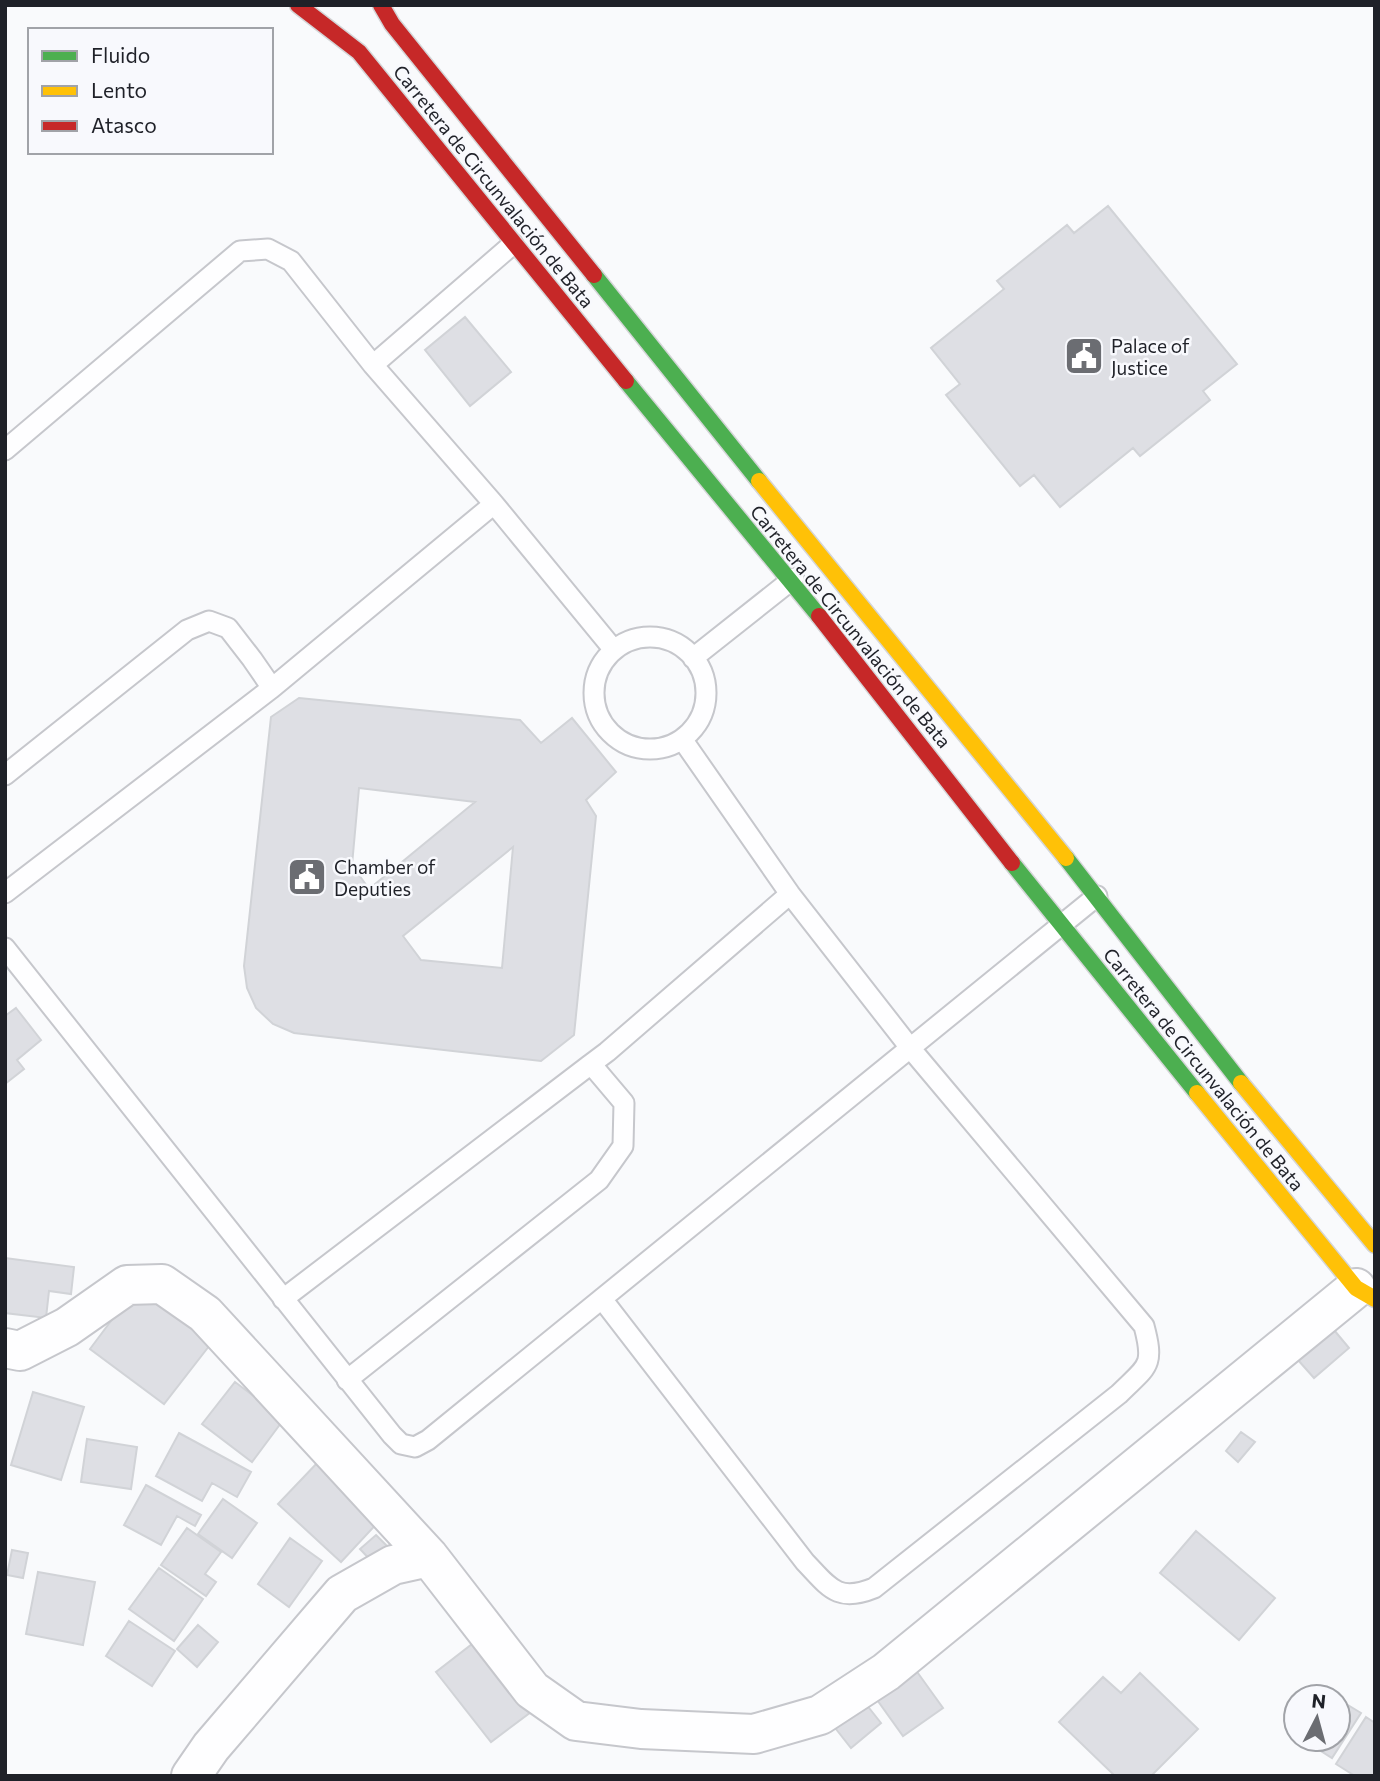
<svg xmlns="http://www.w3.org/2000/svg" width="1380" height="1781" viewBox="0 0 1380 1781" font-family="Commissioner,sans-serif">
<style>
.building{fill:#dedfe4;stroke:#d1d3d7;stroke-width:2;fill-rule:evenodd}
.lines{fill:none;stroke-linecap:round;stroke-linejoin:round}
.lane-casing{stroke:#c6c7cc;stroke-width:23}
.street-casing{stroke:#c6c7cc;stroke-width:42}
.fast-casing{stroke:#d4d5d7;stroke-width:19}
.slow-casing{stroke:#d4d5d7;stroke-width:19}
.jam-casing{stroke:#d4d5d7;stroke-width:19}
.lane{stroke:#fefeff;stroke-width:19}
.street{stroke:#fefeff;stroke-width:38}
.fast{stroke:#4caf50;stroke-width:16}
.slow{stroke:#ffc107;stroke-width:16}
.jam{stroke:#c62828;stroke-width:16}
.labels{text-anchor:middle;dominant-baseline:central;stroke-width:5;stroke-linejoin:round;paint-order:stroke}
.street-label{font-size:19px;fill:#1f2128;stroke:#f8f9fd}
.poi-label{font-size:19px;fill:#1f2128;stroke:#f8f9fd;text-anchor:start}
</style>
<rect width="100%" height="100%" fill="#f9fafc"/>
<path class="building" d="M1108,206l129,158 -34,27 7,9 -70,56 -7,-8 -73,59 -26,-32 -14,11 -74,-91 14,-11 -29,-36 73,-59 -7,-8 70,-56 7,8z
M465,317l46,55 -41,34 -45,-56z
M299,698l221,22 21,23 31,-25 44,54 -30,28 10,16 -22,219 -33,26 -247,-28 -21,-9 -17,-16 -9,-20 -3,-22 27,-249zM359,788l116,14 -106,87 -17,-24zM513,847l-11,121 -81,-8 -18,-24z
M16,1008l25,32 -24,20 7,9 -19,15v-68z
M5,1258l69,9 -3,27 -22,-3 -3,27 -41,-5z
M138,1285l75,56 -49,63 -74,-55z
M1334,1330l15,18 -35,30 -16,-18z
M235,1382l49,37 -32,43 -50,-38z
M33,1392l51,15 -23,73 -50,-15z
M1241,1432l14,10 -17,20 -12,-11z
M179,1433l72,39 -14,25 -25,-14 -10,18 -46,-25z
M87,1439l50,8 -6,42 -50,-7z
M320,1460l62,58 -41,44 -63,-58z
M146,1485l55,30 -6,11 -18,-10 -16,29 -37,-20z
M223,1499l34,24 -25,35 -34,-24z
M187,1528l34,24 -16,22 11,8 -10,14 -45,-31z
M1196,1531l79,67 -36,42 -79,-67z
M376,1535l16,16 -16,15 -16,-17z
M290,1538l32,23 -33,46 -31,-23z
M12,1550l16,3 -5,25 -16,-3z
M159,1568l44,31 -29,42 -45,-32z
M38,1572l57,10 -12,63 -57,-11z
M129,1621l46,30 -23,35 -46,-30z
M198,1625l20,17 -21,25 -20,-18z
M476,1641l55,71 -40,30 -55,-70z
M915,1669l28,39 -40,28 -28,-39z
M1140,1673l58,56 -47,47h-36l-56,-54 44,-45 18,16z
M862,1699l19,24 -30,25 -19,-24z
M1338,1699l23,14 -29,45 -30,-19h36z
M1366,1717l9,6v53h-20l-19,-12z"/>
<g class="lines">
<g class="lane-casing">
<path id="lane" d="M373,365l140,-121
M5,450l235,-199 28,-2 23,12 82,104 121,139 120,146
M594 693a56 56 0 1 1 112 0a56 56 0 1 1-112 0Z
M693,658l101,-80
M5,775l182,-145 22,-9 19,7 24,31 20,29 222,-184
M5,893l267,-205
M5,948l387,487 9,9 14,3 13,-7 669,-544
M283,1299l308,-235
M602,1299l203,263c24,25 32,41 69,26l245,-194c28,-28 36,-27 25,-68l-233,-277 -121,-155 -108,-155
M347,1380l252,-200 24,-34 1,-43 -33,-39 16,-12 183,-158"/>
</g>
<g class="street-casing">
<path id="street" d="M5,1348l15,3 47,-24 60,-42 35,-1 43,30 224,243 103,133 44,31 65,8 113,5 66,-19 66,-43 470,-384
M191,1776l20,-29 131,-153 51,-29 36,-8"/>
</g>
<g class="fast-casing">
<path id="fast" d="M594,275l165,206
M626,381l193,235
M1066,858l175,225
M1012,863l185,230"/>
</g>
<g class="slow-casing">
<path id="slow" d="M759,481l307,377
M1241,1083l134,162
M1197,1093l159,195 19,11"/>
</g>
<g class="jam-casing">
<path id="jam" d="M298,5l61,47 267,329
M381,5l11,19 202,251
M819,616l193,247"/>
</g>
<use href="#lane" class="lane"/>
<use href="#street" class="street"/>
<use href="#fast" class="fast"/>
<use href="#slow" class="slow"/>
<use href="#jam" class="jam"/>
</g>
<defs>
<g id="civic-square" transform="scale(2.0125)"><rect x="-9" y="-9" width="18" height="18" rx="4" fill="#6b6d72" stroke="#f8f9fd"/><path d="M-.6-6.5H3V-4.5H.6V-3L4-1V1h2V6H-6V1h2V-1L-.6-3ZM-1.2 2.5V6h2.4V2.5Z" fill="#fff"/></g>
</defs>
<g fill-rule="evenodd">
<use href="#civic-square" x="1084" y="356"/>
<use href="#civic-square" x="307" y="877"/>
</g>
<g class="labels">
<g class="street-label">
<text transform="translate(494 186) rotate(51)">Carretera de Circunvalación de Bata</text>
<text transform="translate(851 626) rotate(51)">Carretera de Circunvalación de Bata</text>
<text transform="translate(1204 1069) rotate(51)">Carretera de Circunvalación de Bata</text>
</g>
<g class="poi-label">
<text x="1111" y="345">Palace of<tspan x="1111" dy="22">Justice</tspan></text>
<text x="334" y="866">Chamber of<tspan x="334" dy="22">Deputies</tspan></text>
</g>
</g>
<rect width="1380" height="1781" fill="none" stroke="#1f2128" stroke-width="14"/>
<rect x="28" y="28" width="245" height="126" fill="#f8f9fd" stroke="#a1a3a8" stroke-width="2"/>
<rect x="42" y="51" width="35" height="10" fill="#4caf50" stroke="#a1a3a8" stroke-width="2"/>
<text x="91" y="63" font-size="21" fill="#1f2128">Fluido</text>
<rect x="42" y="86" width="35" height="10" fill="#ffc107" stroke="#a1a3a8" stroke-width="2"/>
<text x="91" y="98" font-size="21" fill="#1f2128">Lento</text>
<rect x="42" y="121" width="35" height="10" fill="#c62828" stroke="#a1a3a8" stroke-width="2"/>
<text x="91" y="133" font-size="21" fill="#1f2128">Atasco</text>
<g transform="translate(1317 1718) rotate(6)"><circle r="33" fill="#f8f9fd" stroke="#a1a3a8" stroke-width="2"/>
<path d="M0-5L12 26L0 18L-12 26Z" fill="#6b6d72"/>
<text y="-10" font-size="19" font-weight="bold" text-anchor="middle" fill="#1f2128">N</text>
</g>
</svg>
